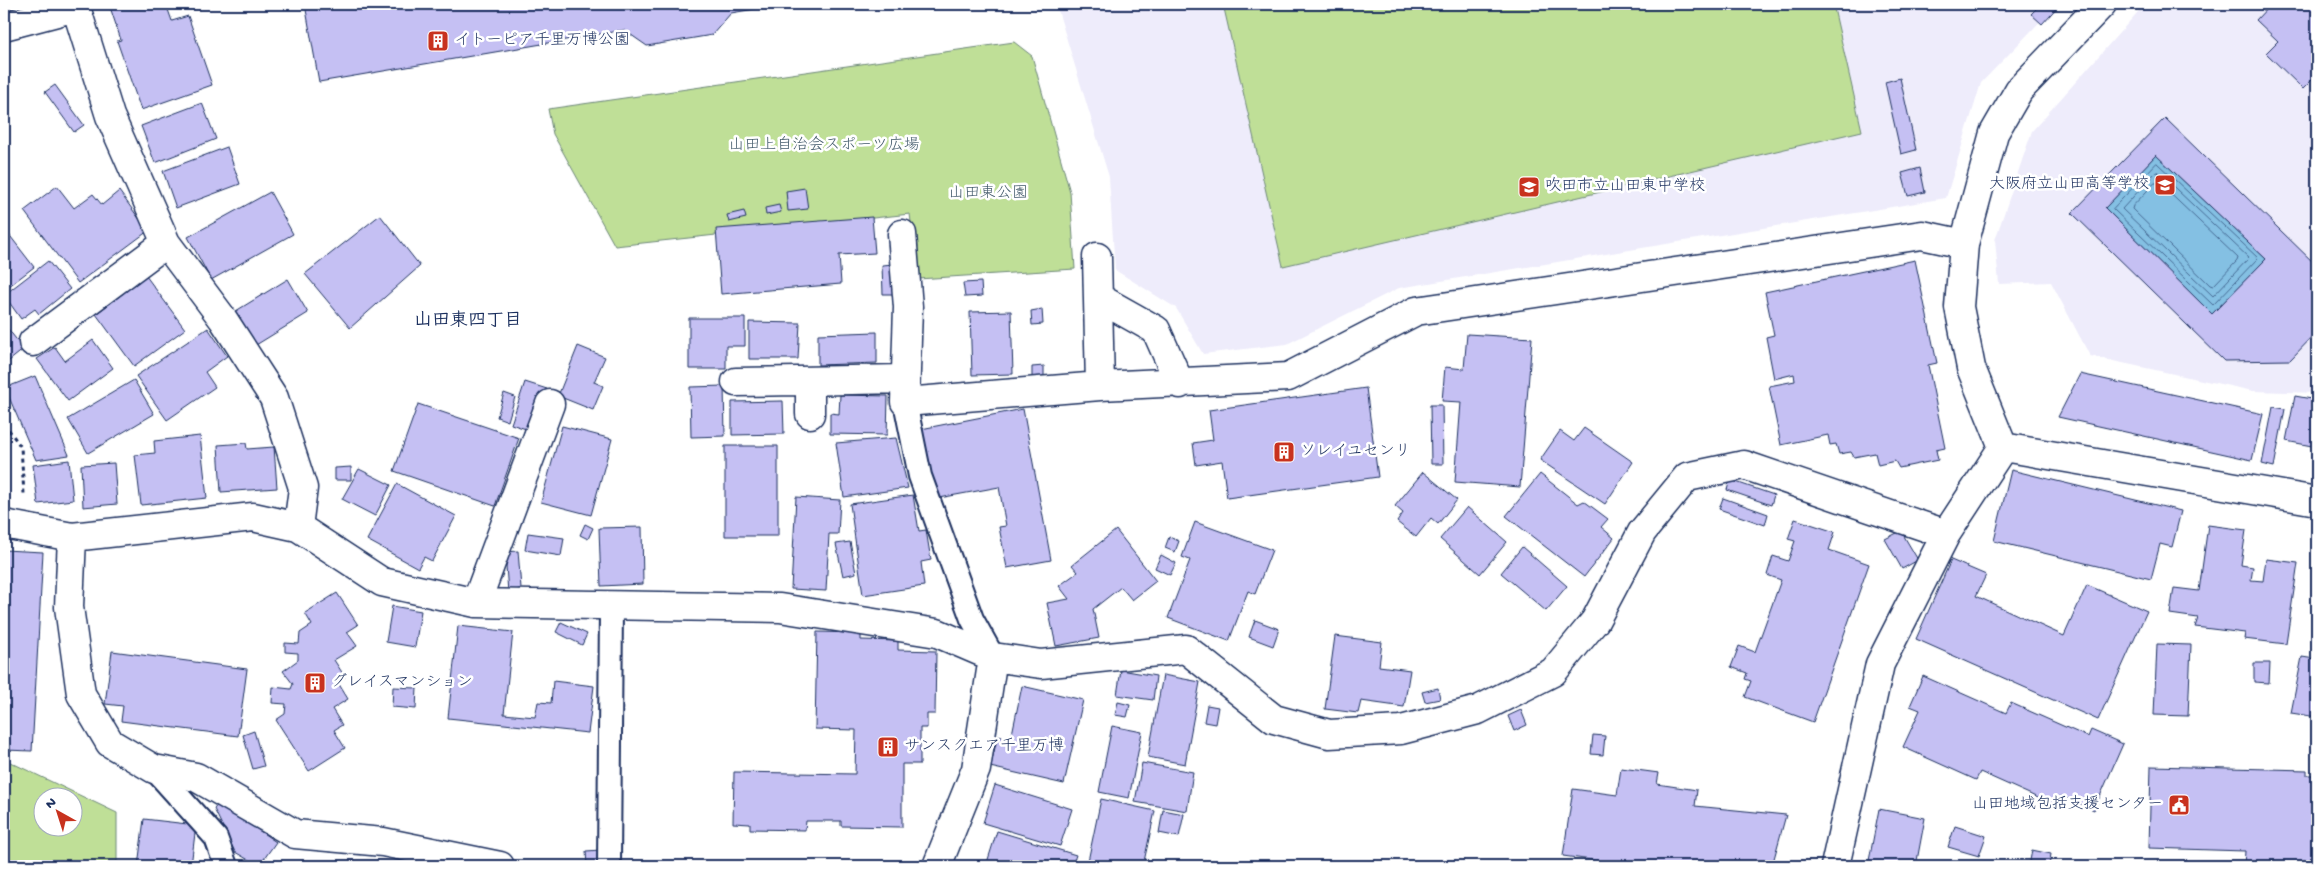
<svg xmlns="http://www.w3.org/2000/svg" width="2321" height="870" viewBox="0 0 2321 870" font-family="'Gochi Hand','Klee One',sans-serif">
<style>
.built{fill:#eeecfb}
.green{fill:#bfdf97;stroke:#6d877a;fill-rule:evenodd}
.water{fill:#84c0e3;stroke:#5a86ae}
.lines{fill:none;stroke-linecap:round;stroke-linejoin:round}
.shore{stroke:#456993;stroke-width:1}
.building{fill:#c5c0f3;stroke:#1b2f5e;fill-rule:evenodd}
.lane-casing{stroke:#1b2f5e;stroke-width:26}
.street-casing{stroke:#1b2f5e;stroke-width:31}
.secondary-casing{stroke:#1b2f5e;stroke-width:31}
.path{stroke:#1b2f5e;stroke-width:3;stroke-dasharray:4 4;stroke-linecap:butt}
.lane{stroke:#fff;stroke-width:22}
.street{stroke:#fff;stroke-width:28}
.secondary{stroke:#fff;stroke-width:28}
.labels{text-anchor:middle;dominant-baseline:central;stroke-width:5;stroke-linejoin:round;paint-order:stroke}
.poi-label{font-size:16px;fill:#1b2f5e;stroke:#fff;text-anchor:start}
.park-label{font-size:16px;fill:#445b6c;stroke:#fff}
.neighbourhood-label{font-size:18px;font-weight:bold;fill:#1b2f5e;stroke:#fff}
</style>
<rect width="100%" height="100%" fill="#fff"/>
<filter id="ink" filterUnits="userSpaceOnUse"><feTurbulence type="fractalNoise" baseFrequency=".02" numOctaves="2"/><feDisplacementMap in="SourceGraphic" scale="10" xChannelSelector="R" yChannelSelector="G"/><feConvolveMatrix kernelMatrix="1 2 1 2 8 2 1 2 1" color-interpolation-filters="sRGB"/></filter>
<g filter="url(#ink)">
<path class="built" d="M1056,4h1001l-76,79 -35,115 -547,90 -112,56 -84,10 -27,-46 -61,-38 -6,-93z
M2145,4h172v389l-64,-2 -163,-35 -39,-74 -52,2 -4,-44 37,-109z"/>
<path class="green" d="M1223,4h610l29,127 -579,135z
M1014,42l18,14 38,136 5,77 -157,10 -8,-65 -295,32 -62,-112 -5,-25z
M10,762l107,51v53h-113v-101zM42,798h30v30h-30z"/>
<path class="water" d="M2156,155l110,104 -54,55 -107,-106z"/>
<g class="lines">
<path class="shore" d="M2157,163l101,95 -45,47 -100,-96z
M2158,172l91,86 -36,38 -91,-87 33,-36z
M2155,183h4l79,75 -1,3 -24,25 -3,-1 -78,-76 1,-3z"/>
</g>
<path class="building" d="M109,4h57l6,17 16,-5 24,69 -71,25 -24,-69 4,-1z
M305,4h480l-54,9 -19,22 -65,11 -23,-16 -305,52z
M2041,4h19l-18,20 -11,-10z
M2271,4h46v75l-2,-2 -12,12 -37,-36 12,-12 -22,-21z
M1900,78l16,72 -15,4 -16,-72z
M55,85l29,40 -10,7 -29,-40z
M202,103l14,36 -61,24 -14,-37z
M2165,118l152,148v69l-1,-2 -26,27 -66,1 -152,-148zM2156,155l110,104 -54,55 -107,-106z
M227,147l13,37 -64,24 -13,-37z
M1920,168l5,24 -17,4 -6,-23z
M57,186l17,22 19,-14 9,11 17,-14 29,40 -70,52 -54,-72z
M805,188l3,21 -20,2 -2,-20z
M270,192l23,42 -82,46 -23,-43z
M779,205l2,7 -15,3 -1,-7z
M744,211l2,7 -17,4 -2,-7z
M380,215l40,51 -70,62 -45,-54z
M872,217l3,36 -36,2 2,29 -120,10 -5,-65z
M4,228l30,39 -30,23z
M1915,260l22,103 -9,2 17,83 -9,2 2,10 -39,8 -4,-7 -17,4 -3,-12 -21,4 -3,-5 -12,2 -3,-10 -6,1 -2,-10 -47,10 -12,-59 26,-5 -1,-7 -20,5 -8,-42 8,-2 -9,-43z
M48,261l22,28 -31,25 -4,-5 -14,10 -17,-24z
M894,264l1,30h-12l-1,-29z
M146,276l39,53 -51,37 -38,-52z
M288,279l20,34 -57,35 -20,-34z
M981,282l1,14 -17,1 -2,-14z
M1042,309l1,15 -11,1 -1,-14z
M1011,311l2,63 -41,1 -2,-63z
M689,318h56v28h-19v23h-37z
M749,322l51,1 -2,36h-49z
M4,324l20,25 -20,16z
M208,328l19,28 -22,16 10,15 -48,33 -31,-44z
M877,332v31l-59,2v-31z
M1467,334l65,4 -12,149 -65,-5 6,-80 -19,-1 3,-34 19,2z
M93,340l20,28 -45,33 -31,-42 18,-12 10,14z
M578,346l27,11 -11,25 9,4 -10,24 -35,-14z
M1044,366v13h-12v-12z
M2080,374l183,40 -11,46 -194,-43z
M35,376l34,79 -33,5 -31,-72z
M134,380l20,34 -66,39 -20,-34z
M525,382l22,7 -15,42 -21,-7z
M724,386l1,50 -34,1 -1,-50z
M1366,388l12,89 -151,21 -5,-37 -26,4 -3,-22 20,-3 -4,-30z
M504,393l11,4 -7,24 -11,-4z
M840,395l48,1 -1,39 -57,-1v-21l9,1z
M2295,396l22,4v47l-31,-6z
M783,401l1,33 -52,1v-33z
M418,404l101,34 -24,68 -101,-35z
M1430,405h12l1,59h-12z
M2273,407l12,2 -11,58 -12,-3z
M1023,409l28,151 -44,8 -8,-41 7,-1 -7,-39 -65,12 -13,-70z
M562,426l50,13 -21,76 -50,-13z
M1584,428l49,34 -28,42 -65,-44 20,-29 14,10z
M200,436l7,62 -66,7 -6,-50 20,-2 -1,-12z
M896,438l12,50 -64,9 -8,-54z
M246,443l1,6 27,-2 3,41 -56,4 -3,-47z
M725,446h53v90h-53z
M69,460l4,40 -35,4 -5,-39z
M114,463l3,41 -34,3 -2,-42z
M351,467v13h-16v-12z
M359,469l32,16 -16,31 -33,-17z
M2011,470l170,41 -9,36 -12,-3 -9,35 -157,-38z
M1423,472l34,28 -19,24 -7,-6 -15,19 -19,-15 6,-9 -8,-7z
M1540,474l38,30 6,-3 24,18 -7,8 13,11 -30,39 -78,-61z
M1730,480l44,15 -3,10 -44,-15z
M397,484l59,32 -24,45 -8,-4 -6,11 -51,-28z
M913,495l6,36 7,-1 5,30 -10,2 3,24 -61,9 -13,-91z
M796,497l44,3 -2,34h-9l-3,57 -35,-2z
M1723,498l45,16 -3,11 -46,-16z
M1467,507l40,35 -27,32 -40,-35z
M1795,519l40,13 -6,18 40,14 -56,158 -68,-25 6,-16 -6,-2 2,-6 -16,-6 8,-21 16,6 26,-72 -14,-5 6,-19 15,5 7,-20 -7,-2z
M1195,522l77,28 -17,44 -7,-3 -19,50 -61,-23 22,-58 -8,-3z
M585,524l8,4 -5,11 -8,-4z
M2208,525l38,5 -5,35 12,2 -2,13 12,1 3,-22 32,4 -12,81 -42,-5 1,-6 -50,-6 3,-9 -28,-4 4,-26 25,3z
M642,527l1,57 -42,2 -2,-58z
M1116,530l40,51 -24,19 -11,-13 -28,22 6,29 -43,8 -9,-43 22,-4 -10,-13 19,-14 -6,-7z
M1901,531l17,29 -16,9 -17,-30z
M528,533l36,5 -3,18 -36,-6z
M1169,537l10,4 -4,11 -10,-4z
M850,542l6,31 -13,3 -7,-32z
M1522,547l45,39 -21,25 -45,-38z
M4,550l39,2 -11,199 -28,-1z
M518,551l3,37 -13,5 -3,-41z
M1161,555l15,8 -6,12 -15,-7z
M1951,560l35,15 -10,21 88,40 23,-51 60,26 -49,109 -182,-81z
M337,593l21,32 -11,7 10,14 -23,14 11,17 -8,4 11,18 -16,10 10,16 -8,5 11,18 -36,23 -33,-51 9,-6 1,-10 -14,-1 1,-16 18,2 2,-5 -10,-13 15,-11v-7l-13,-1v-9l14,1 1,-11 12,-8 -7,-12z
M392,606l29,5 -6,36 -29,-5z
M1255,620l24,9 -6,17 -24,-9z
M561,622l26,12 -5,11 -26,-13z
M458,626l55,6 -9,82 31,3 3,-15 13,1 2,-22 41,5 -6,47 -140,-15z
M817,632l44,1v7l37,1v9l38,1 -1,63h-8v14h-7v36h-18v63l-61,-1v-5h-35l-1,9 -55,-1v-5l-17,-1 1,-51 121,2 1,-44 -41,-1z
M1335,636l47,6 -3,24 31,4 -6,37 -43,-6 -3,12 -33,-4z
M2157,644l34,1 -3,71 -34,-1z
M2317,646v71l-26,-4 11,-56 13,2z
M112,651l135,18 -9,67 -117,-15 2,-15 -18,-2z
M2254,663h16l-1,20 -15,-1z
M1121,670l35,6 -3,24 -36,-5z
M1163,675l37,7 -15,82 -37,-7z
M1923,676l83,37 5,-10 77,34 3,-7 32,14 -29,66 -33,-14 -5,10 -76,-34 -4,8 -73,-33 17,-37 -10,-4z
M1022,686l61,14 -19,84 -74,-17 8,-31 13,3z
M393,687l24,1 -1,21 -24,-2z
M1438,688l2,11 -15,3 -3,-10z
M1118,702l12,3 -3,12 -12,-2z
M1207,705l11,2 -3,17 -11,-2z
M1521,710l6,15 -13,6 -6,-15z
M1112,726l30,6 -13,66 -30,-6z
M254,731l10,35 -11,3 -10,-34z
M1593,735l12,1 -2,19 -12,-1z
M1142,763l51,9 -6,39 -52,-9z
M2151,766l156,4v5h10v91h-73l1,-15 -96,-3z
M1621,768l38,5 -2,11 40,6 -2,16 91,9 -14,51h-138l-71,-10 10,-67 44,6z
M995,785l77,24 -12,37 -77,-23z
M1101,799l54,12 -12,55h-56z
M219,803l57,39 -17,24 -24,-14 -21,-43z
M1879,809l46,9 -9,48h-48z
M1163,810l21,4 -5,23 -20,-4z
M144,819l52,6 -5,41h-53z
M1955,826l31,10 -7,20 -31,-9z
M997,831l79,24 -4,11h-86z
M601,850l1,16h-15l-1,-15z
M2032,850l19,4 -2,12h-20z
M422,857l40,9h-53z"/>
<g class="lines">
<g class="lane-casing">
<path id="lane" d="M905,402l15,74 52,143 21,38
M154,769l62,69 10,28
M609,866l2,-260"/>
</g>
<g class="street-casing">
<path id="street" d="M75,4l35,112 56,127 57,76 51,79 29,90 -5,39
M4,26l72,-19
M902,234l6,73 -3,95 195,-16
M1097,257l3,129 188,-9 128,-66 506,-76 42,9 -5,63 12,61 32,79
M1099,298l57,32 24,54
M33,342l133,-99
M736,382l169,-3
M810,414v-33
M2003,447l314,54
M4,524l68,13 181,-20 45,10 84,55 94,21 304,5 157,25 56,24 48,7 145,-15 88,70 55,15 72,-4 77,-20 75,-38 42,-51 47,-89 45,-55 57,-12 202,69 57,-87
M72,537l-3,70 12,87 29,49 44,26 42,8 99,57 88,8 117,24
M476,603l74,-199
M937,866l39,-97 17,-112
M1835,866l45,-202 66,-130"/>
</g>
<g class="secondary-casing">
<path id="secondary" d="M1964,244l30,-111 25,-43 83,-86"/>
</g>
<path class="path" d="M4,423l17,24 3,47
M4,455l3,5 -3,21"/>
<use href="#lane" class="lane"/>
<use href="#street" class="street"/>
<use href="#secondary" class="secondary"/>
</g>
</g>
<defs>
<g id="building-square" transform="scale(1.125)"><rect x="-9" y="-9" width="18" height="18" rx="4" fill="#c8321e" stroke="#fff"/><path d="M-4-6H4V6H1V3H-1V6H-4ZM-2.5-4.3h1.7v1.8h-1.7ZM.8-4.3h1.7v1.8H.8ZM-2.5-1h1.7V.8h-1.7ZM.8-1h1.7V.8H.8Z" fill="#fff"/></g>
<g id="school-square" transform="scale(1.125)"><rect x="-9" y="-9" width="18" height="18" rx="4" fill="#c8321e" stroke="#fff"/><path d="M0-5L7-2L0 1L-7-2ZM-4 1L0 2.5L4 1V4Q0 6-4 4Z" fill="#fff"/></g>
<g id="civic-square" transform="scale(1.125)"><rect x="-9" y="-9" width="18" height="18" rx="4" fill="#c8321e" stroke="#fff"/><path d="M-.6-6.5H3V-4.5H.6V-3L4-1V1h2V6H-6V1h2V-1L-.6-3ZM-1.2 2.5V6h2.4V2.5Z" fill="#fff"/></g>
</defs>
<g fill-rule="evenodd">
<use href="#building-square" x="438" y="41"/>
<use href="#school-square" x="2165" y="185"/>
<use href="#school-square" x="1529" y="187"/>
<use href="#building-square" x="1284" y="452"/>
<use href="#building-square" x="315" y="683"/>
<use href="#building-square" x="888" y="747"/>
<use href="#civic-square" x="2179" y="805"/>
</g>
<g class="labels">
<g class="poi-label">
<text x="454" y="41">イトーピア千里万博公園</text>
<text x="2149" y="185" text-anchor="end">大阪府立山田高等学校</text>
<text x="1545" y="187">吹田市立山田東中学校</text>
<text x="1300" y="452">ソレイユセンリ</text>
<text x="331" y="683">グレイスマンション</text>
<text x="904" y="747">サンスクエア千里万博</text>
<text x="2163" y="805" text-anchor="end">山田地域包括支援センター</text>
</g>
<g class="park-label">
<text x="824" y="146">山田上自治会スポーツ広場</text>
<text x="988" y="194">山田東公園</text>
</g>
<g class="neighbourhood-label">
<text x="468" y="321">山田東四丁目</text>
</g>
</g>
<rect width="2321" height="870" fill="none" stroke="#fff" stroke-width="20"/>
<rect x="10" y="10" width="2301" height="850" fill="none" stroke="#1b2f5e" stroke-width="2" filter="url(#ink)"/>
<g transform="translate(58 812) rotate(321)"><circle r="24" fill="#ffffff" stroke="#a4acbf"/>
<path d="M0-4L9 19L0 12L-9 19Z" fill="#c8321e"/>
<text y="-8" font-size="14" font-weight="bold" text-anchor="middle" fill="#1b2f5e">N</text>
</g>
</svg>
